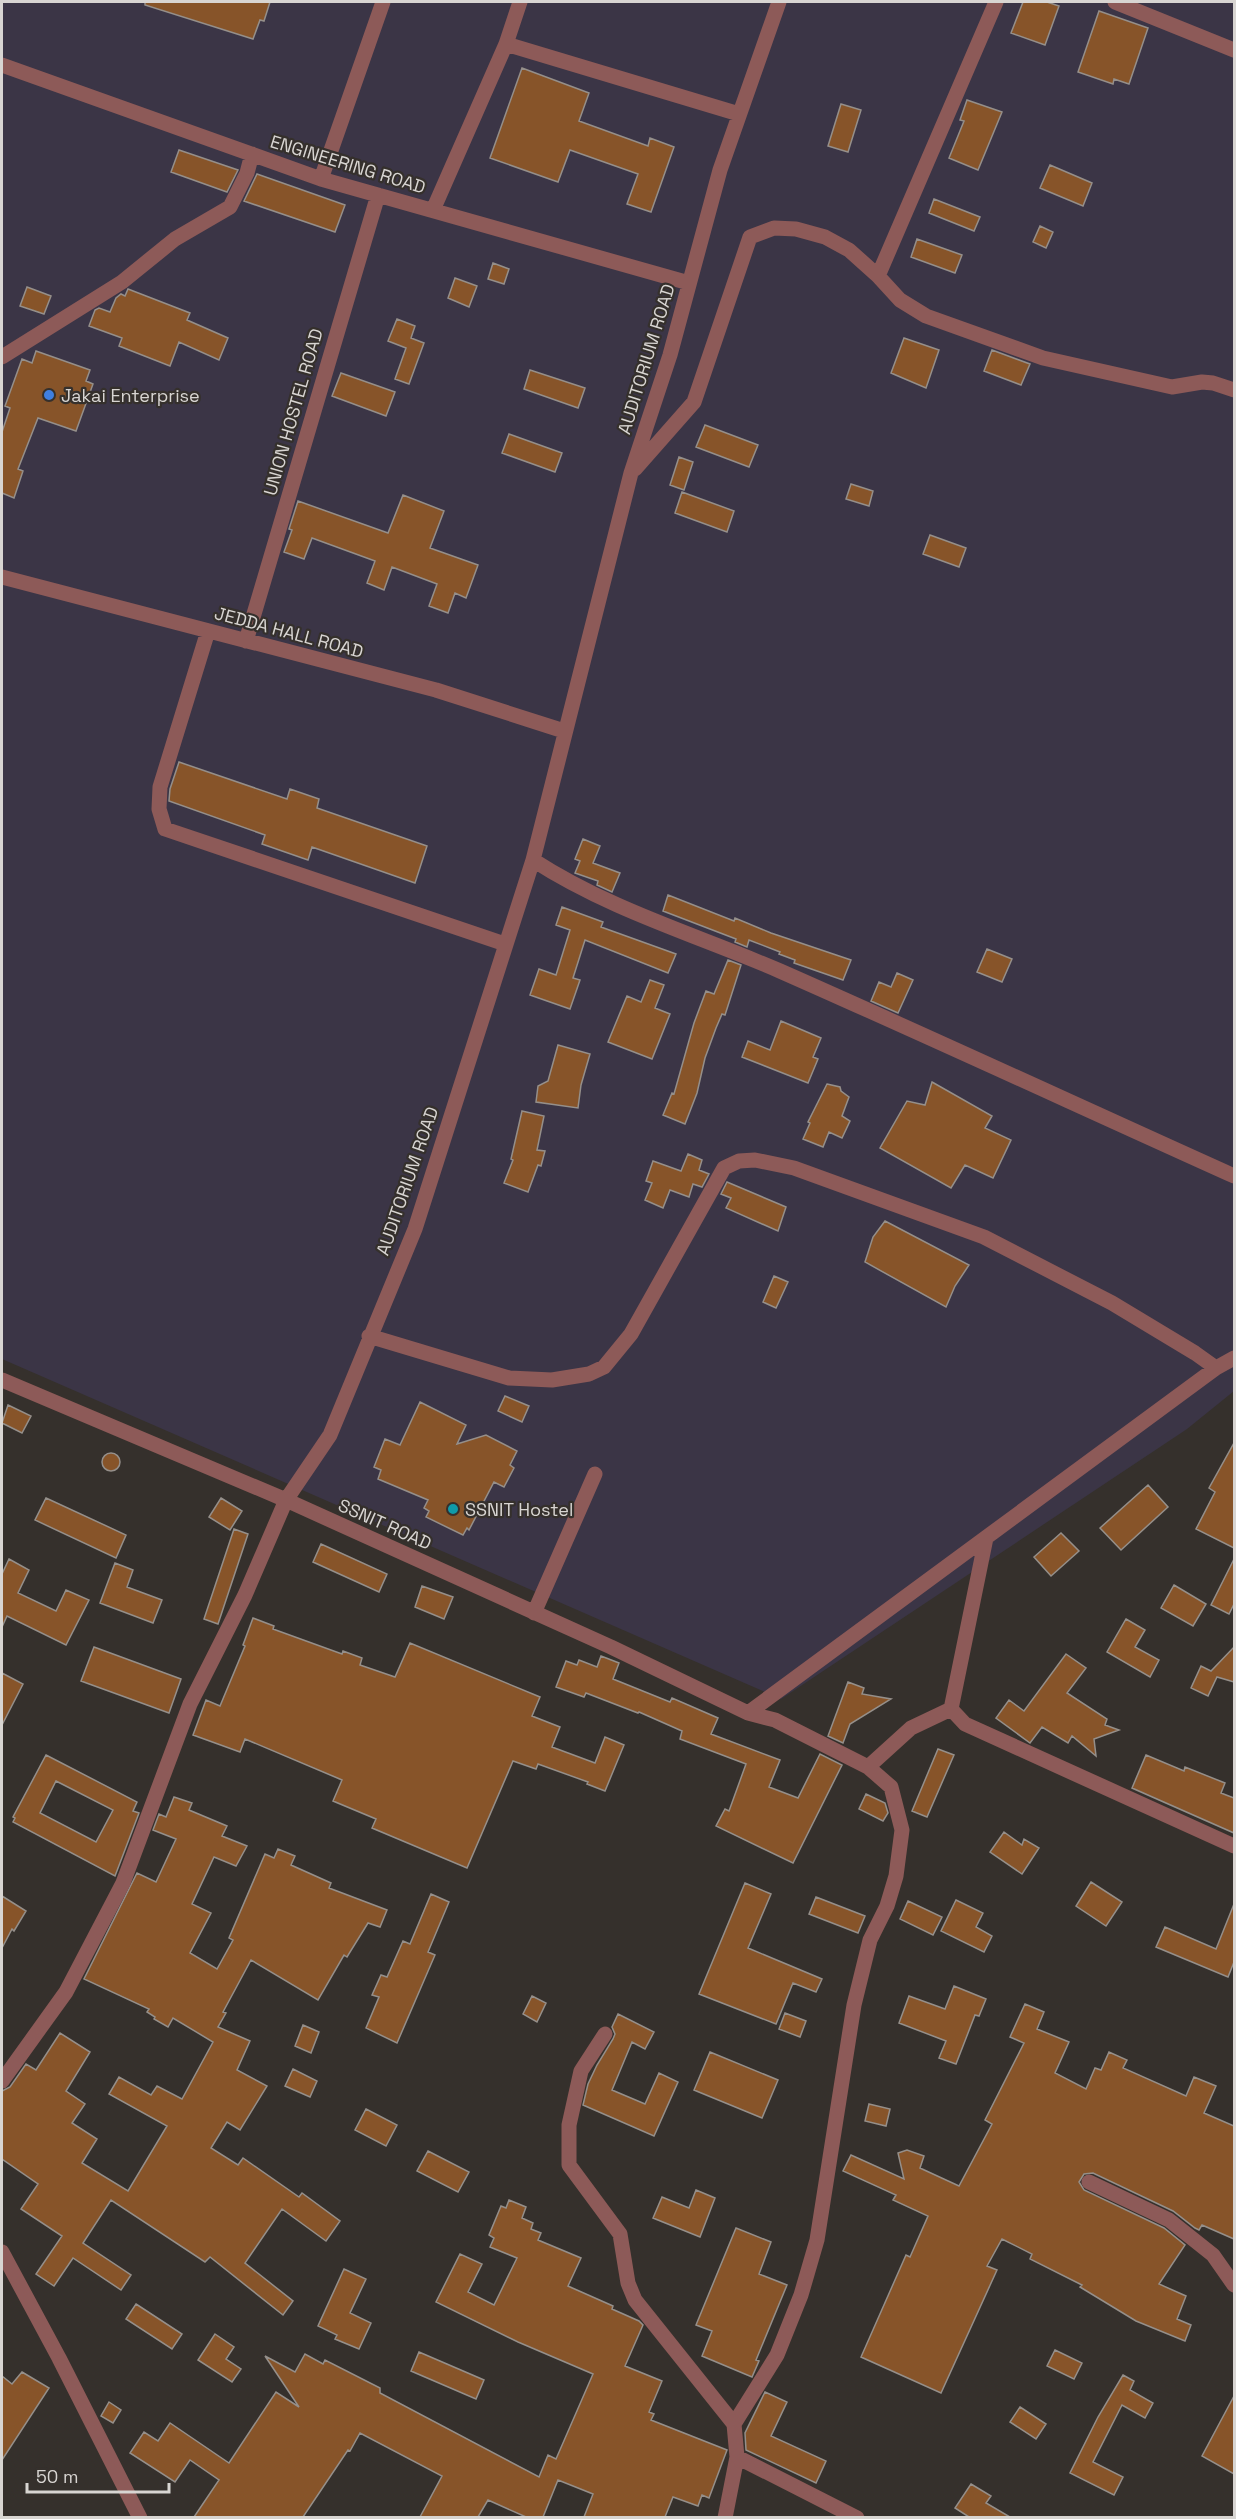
<svg xmlns="http://www.w3.org/2000/svg" width="1236" height="2519" viewBox="0 0 1236 2519" font-family="'Space Grotesk',sans-serif">
<style>
.education{fill:#3b3546}
.building{fill:#875429;stroke:#958f8a;stroke-width:1.5;fill-rule:evenodd}
.lines{fill:none;stroke-linecap:round;stroke-linejoin:round}
.minor{stroke:#8d5a58;stroke-width:15}
.shop-dot{fill:#3f7fe0;stroke:#35302c;stroke-width:2}
.culture-dot{fill:#0f9aa8;stroke:#35302c;stroke-width:2}
.labels{text-anchor:middle;dominant-baseline:central;stroke-width:4.5;stroke-linejoin:round;paint-order:stroke}
.street-label{font-size:18px;fill:#d8d5d2;stroke:#35302c}
.poi-label{font-size:18px;fill:#d8d5d2;stroke:#35302c;text-anchor:start}
</style>
<rect width="100%" height="100%" fill="#35302c"/>
<path class="education" d="M2,2h1232v1389l-47,38 -406,270 -779,-340z"/>
<path class="building" d="M145,2h125l-6,19 -4,-1 -7,19 -108,-34z
M1023,2h24l12,4 -14,39 -34,-12z
M1099,11l49,17 -19,56 -15,-5 -1,5 -35,-12z
M522,68l67,25 -10,28 69,25 2,-8 24,9 -23,65 -24,-8 11,-30 -68,-24 -12,32 -68,-24z
M967,100l35,12 -24,58 -29,-12 15,-37 -4,-1z
M841,104l20,6 -13,42 -20,-6z
M179,150l59,20 -11,22 -56,-20z
M1050,165l42,18 -9,23 -43,-18z
M257,174l88,31 -10,27 -91,-31z
M934,199l46,18 -6,14 -45,-18z
M1040,226l13,6 -7,16 -13,-6z
M917,239l45,16 -7,18 -44,-16z
M493,263l16,6 -5,15 -16,-5z
M455,278l22,8 -8,21 -21,-9z
M27,287l24,9 -7,18 -24,-8z
M128,289l62,24 -3,7 41,18 -9,22 -40,-18 -9,24 -51,-20 3,-8 -33,-12 6,-16 4,-2 11,4 6,-14 5,-4 4,2z
M397,319l18,7 -4,12 13,5 -15,41 -14,-5 11,-31 -18,-7z
M904,338l35,12 -13,38 -35,-15z
M992,350l38,14 -9,21 -37,-14z
M36,351l54,19 -4,11 7,3 -17,47 -38,-13 -20,51 5,2 -9,27 -12,-5v-61l8,-24 -5,-2 17,-47 10,4z
M530,370l55,18 -7,20 -54,-19z
M341,373l54,19 -9,24 -54,-20z
M705,425l53,20 -9,22 -53,-20z
M509,434l53,19 -7,19 -53,-19z
M679,457l14,5 -9,28 -14,-5z
M851,484l22,7 -4,15 -23,-7z
M682,492l52,19 -7,21 -52,-19z
M403,495l41,16 -14,37 48,17 -12,33 -11,-5 -7,20 -19,-7 8,-22 -45,-17 -8,23 -17,-7 8,-22 -63,-23 -8,21 -20,-7 8,-22 -3,-1 9,-28 90,32z
M930,535l36,13 -7,19 -36,-13z
M179,762l108,37 3,-10 29,10 -2,9 110,38 -12,37 -103,-36 -4,13 -46,-16 3,-9 -96,-34 1,-12z
M583,839l17,7 -7,17 27,10 -8,19 -15,-7 1,-4 -23,-8 5,-12 -5,-2z
M668,895l66,26 1,-3 36,15 80,27 -8,20 -49,-17 1,-3 -16,-6 1,-2 -31,-12 -2,7 -12,-5 1,-3 -73,-28z
M562,907l41,15 -2,5 75,27 -8,19 -83,-33 -12,38 7,2 -10,29 -40,-14 9,-26 17,6 14,-45 -14,-5z
M987,949l25,10 -10,23 -25,-10z
M728,960l13,5 -16,50 -3,-1 -6,14 -11,30 -8,35 -12,31 -22,-9 9,-22 2,1 20,-71 12,-32 8,3z
M897,973l16,7 -15,33 -27,-12 8,-19 12,5z
M650,980l14,5 -9,23 15,6 -18,45 -44,-17 19,-46 14,6z
M781,1021l40,17 -8,19 5,2 -10,24 -66,-26 6,-16 22,9z
M558,1045l32,9 -9,31 -3,23 -42,-6 2,-16 10,-5z
M932,1082l60,34 -7,12 26,12 -18,38 -28,-13 -14,23 -71,-40 27,-47 18,4z
M827,1084l13,3 1,4 8,6 -7,19 8,5 -8,17 -13,-6 -6,15 -20,-8 7,-16 -2,-1z
M522,1111l22,5 -7,34 8,1 -4,15 -3,-1 -10,27 -24,-9 9,-23 -2,-1z
M688,1154l14,6 -3,10 10,4 -7,13 -9,-3 -4,13 -19,-7 -7,18 -18,-8 7,-17 -6,-2 7,-20 28,10z
M727,1182l59,25 -8,24 -52,-23 5,-10 -10,-4z
M885,1221l84,44 -14,21 -9,21 -81,-45 8,-25z
M774,1276l14,6 -12,26 -13,-6z
M505,1396l24,10 -7,16 -24,-11z
M420,1402l46,23 -9,19 29,-9 31,16 -7,14 4,3 -10,19 -10,-5 -25,48 -2,-2 -4,7 -37,-18 3,-6 -5,-3 4,-8 -50,-21 3,-9 -7,-3 11,-28 15,6z
M8,1405l23,11 -9,17 -20,-10z
M1234,1443v105l-38,-19 19,-37 -6,-4z
M102 1462a9 9 0 1 1 18 0a9 9 0 1 1-18 0Z
M1148,1485l20,22 -47,43 -21,-22z
M46,1498l80,37 -10,23 -81,-38z
M221,1498l21,13 -12,19 -21,-13z
M234,1529l14,5 -30,90 -14,-5z
M1061,1533l18,18 -28,25 -17,-19z
M321,1544l66,30 -8,18 -66,-30z
M9,1559l20,11 -11,23 38,18 10,-21 23,10 -23,45 -59,-29 -5,11v-53z
M1234,1559v45l-5,10 -18,-9z
M115,1563l18,7 -6,17 35,13 -9,23 -53,-20z
M1174,1585l32,19 -13,22 -32,-18z
M422,1586l31,11 -9,22 -29,-12z
M253,1618l21,8 -1,3 69,25 1,-3 19,7 -2,7 35,12 15,-34 130,54 -8,19 28,11 -8,20 43,16 10,-26 19,8 -19,46 -18,-7 1,-2 -50,-18 -2,5 -23,-8 -46,107 -95,-40 4,-9 -43,-18 9,-21 -97,-41 -5,13 -47,-17 13,-35 14,6 25,-60 -2,-1z
M1126,1619l19,11 -10,17 24,13 -9,17 -43,-25z
M94,1647l87,32 -12,34 -88,-32z
M1234,1647v35l-17,-5 -9,19 -17,-8 10,-22 10,5z
M1066,1654l20,14 -19,25 40,26 -2,6 14,5 -25,9 2,17 -24,-20 -4,7 -26,-16 -12,16 -34,-25 13,-18 15,11z
M601,1656l18,7 -6,16 57,23 2,-4 46,20 -7,16 69,26 -11,27 29,11 22,-44 22,11 -49,98 -77,-37 9,-17 4,2 17,-47 -66,-25 2,-8 -43,-19 -1,1 -52,-20 -2,4 -28,-10 10,-26 11,4 2,-5 18,7z
M2,1673l21,11 -21,41z
M848,1682l16,6 -2,6 29,5 -41,25 -7,19 -15,-7z
M938,1749l16,6 -27,62 -15,-6z
M46,1755l91,47 -4,9 6,2 -24,63 -102,-54 2,-4 -2,-1zM56,1781l57,29 -17,32 -56,-29z
M1146,1755l38,16 1,-4 40,16 -4,10 13,5v35l-102,-45z
M866,1794l19,9 3,10 -5,8 -24,-12z
M174,1797l18,6 -3,7 38,16 -5,10 25,10 -11,20 -22,-9 -22,47 19,9 -21,40 27,16 16,-29 -4,-2 36,-84 9,4 4,-9 17,7 -4,9 40,18 -2,5 58,22 -7,17 -12,-4 -21,34 -3,-2 -26,45 -67,-40 -28,52 3,1 -8,14 32,14 -13,29 30,16 -27,44 -13,-8 -16,26 27,17 5,-7 56,39 3,-4 38,28 -14,20 -44,-32 -37,54 48,38 -10,14 -73,-58 -5,5 -94,-62 -28,43 48,32 -10,15 -48,-32 -19,28 -18,-12 26,-38 -41,-27 17,-25 -36,-25v-68l8,-4 16,-23 10,6 24,-37 30,19 -24,39 19,13 -13,19 25,16 -15,24 46,28 39,-65 -58,-32 10,-17 32,18 6,-9 25,13 31,-57 -40,-24 -5,9 -14,-8 1,-2 -8,-5 2,-3 -65,-30 53,-106 19,9 20,-43 -23,-9 6,-16 7,3z
M1004,1832l18,13 2,-6 15,9 -17,26 -32,-22z
M1091,1882l31,20 -16,24 -30,-20z
M745,1883l26,11 -23,54 74,31 -6,13 -23,-9 -17,41 -77,-30z
M431,1894l18,8 -21,50 7,3 -38,88 -31,-15 13,-31 -7,-2 9,-20 6,2 16,-36 7,3z
M2,1896l24,15 -12,20 -2,-2 -10,19z
M816,1897l49,19 -7,17 -49,-19z
M956,1900l27,13 -7,14 16,9 -8,16 -43,-21z
M908,1901l34,16 -9,18 -33,-16z
M1234,1904v58l-6,15 -72,-30 9,-20 51,22z
M954,1986l32,13 -7,17 -4,-1 -19,49 -17,-6 7,-17 -47,-18 10,-27 36,13z
M532,1996l14,7 -9,19 -14,-8z
M1025,2004l19,8 -7,17 32,13 -14,31 31,16 9,-21 6,2 8,-18 18,8 -4,8 63,28 8,-19 22,9 -12,27 30,13v113l-32,-14 -3,5 -4,-2 -22,-17 -80,-38 -9,1 -5,8 5,8 80,38 21,17 -26,39 27,12 -9,23 14,6 -6,16 -49,-20 -56,-34 2,-2 -52,-26 2,-5 -30,-15 -15,27 10,4 -56,123 -80,-36 45,-102 4,2 18,-41 -35,-16 3,-5 -53,-24 8,-16 53,24 -6,-26 9,-3 17,6 -4,12 39,18 33,-62 -7,-4 39,-77 -14,-6z
M785,2013l21,8 -6,16 -21,-8z
M618,2014l36,18 -9,17 -13,-7 -20,48 33,14 14,-31 19,9 -24,54 -71,-31 5,-21 9,-19 16,-26 2,-5 -3,-7z
M303,2025l16,7 -8,21 -16,-7z
M710,2052l68,28 -16,38 -68,-28z
M293,2069l24,12 -7,16 -25,-11z
M869,2104l21,5 -4,17 -21,-5z
M366,2109l31,16 -11,21 -31,-16z
M428,2151l41,21 -11,20 -41,-21z
M696,2190l19,8 -15,39 -47,-19 9,-21 27,11z
M509,2200l17,7 -4,11 11,5 -2,6 10,4 -3,7 43,18 -13,28 45,20 -1,3 27,12 4,4 -18,41 37,15 -13,31 5,2 -3,6 76,30 -18,48 -7,-3 -4,11 -25,-9 -8,20h-81l9,-23 -35,-14 -15,37h-17l-38,-17 -10,17h-58l22,-41 -82,-43 -10,18 -2,-1 -45,67h-109l25,-37 -29,-20 -15,22 -45,-29 14,-21 14,9 12,-18 59,40 47,-71 23,15 -34,-51 30,16 10,-18 18,10 2,-4 55,28v5l159,84 9,-22 8,4 37,-85 -75,-32 -82,-40 24,-48 22,10 -14,28 26,13 23,-47 -27,-11 4,-9 -5,-3 12,-29 5,2z
M736,2228l35,14 -12,32 28,11 -31,75 3,1 -7,16 -50,-21 10,-25 -16,-6z
M344,2269l22,10 -16,34 21,10 -12,26 -24,-10 2,-4 -19,-9z
M136,2304l46,30 -10,15 -46,-30z
M215,2334l19,13 -8,12 15,10 -9,13 -34,-22z
M1055,2350l27,13 -8,16 -27,-13z
M419,2352l65,28 -8,19 -65,-28z
M22,2372l27,16 -47,72v-84l10,8z
M1123,2375l11,6 -4,9 23,13 -8,15 -23,-13 -29,57 30,15 -9,18 -44,-22 28,-56z
M765,2392l22,10 -16,34 55,25 -10,22 -70,-33 -1,-17z
M1234,2396v78l-32,-18z
M109,2402l12,8 -8,13 -12,-7z
M1020,2407l26,17 -10,15 -26,-17z
M971,2484l20,12 -5,7 24,14h-41l-14,-9z"/>
<g class="lines">
<path class="minor" d="M1115,2l119,48
M506,44l233,70
M2,65l319,114 368,104
M321,179l62,-177
M433,210l73,-166 14,-42
M878,276l118,-274
M2,357l120,-75 53,-43 55,-32 17,-34 5,-19
M635,469l59,-67 56,-165 24,-9 22,1 29,8 24,13 29,26 22,24 26,16 117,42 129,29 30,-5 11,1 21,7
M2,577l434,113 128,41
M208,631l-48,156 -1,22 6,20 340,115
M246,641l132,-446
M533,860c77,50 164,75 247,111 152,67 303,137 454,205
M369,1336l140,42 43,2 37,-6 15,-7 27,-33 93,-166 15,-7 16,-1 39,8 190,69 128,66 83,50 21,15
M2,1380l284,120 325,147 137,66 27,7 93,47 23,20 11,43 -6,46 -9,30 -17,34 -16,65 -37,235 -16,55 -24,60 -43,69 3,33 -12,61
M534,1613l61,-139
M951,1709l14,15 269,122
M951,1709l35,-171
M748,1713l468,-345 18,-10
M868,1767l43,-39 40,-19
M605,2034l-24,37 -12,54v40l51,69 8,49 7,17 99,124
M2,2081l64,-89 57,-109 67,-179 55,-109 41,-95 44,-65 85,-206 118,-369 98,-387 39,-118 50,-185 59,-168
M1089,2182l80,38 44,35 21,30
M2,2252l57,106 81,160
M737,2457l120,61"/>
</g>
<circle class="shop-dot" cx="49" cy="395" r="6"/>
<circle class="culture-dot" cx="453" cy="1509" r="6"/>
<g class="labels">
<g class="street-label">
<text transform="translate(348 164) rotate(17)">ENGINEERING ROAD</text>
<text transform="translate(646 359) rotate(-73)">AUDITORIUM ROAD</text>
<text transform="translate(293 412) rotate(-74)">UNION HOSTEL ROAD</text>
<text transform="translate(289 632) rotate(15)">JEDDA HALL ROAD</text>
<text transform="translate(407 1181) rotate(-71)">AUDITORIUM ROAD</text>
<text transform="translate(385 1524) rotate(24)">SSNIT ROAD</text>
</g>
<g class="poi-label">
<text x="61" y="395">Jakai Enterprise</text>
<text x="465" y="1509">SSNIT Hostel</text>
</g>
</g>
<rect width="1236" height="2519" fill="none" stroke="#d8d5d2" stroke-width="6"/>
<path d="M27 2483v9h142v-9" fill="none" stroke="#d8d5d2" stroke-width="3"/>
<text x="36" y="2483" font-size="18" fill="#d8d5d2" stroke="#35302c" stroke-width="4.5" paint-order="stroke">50 m</text>
</svg>
